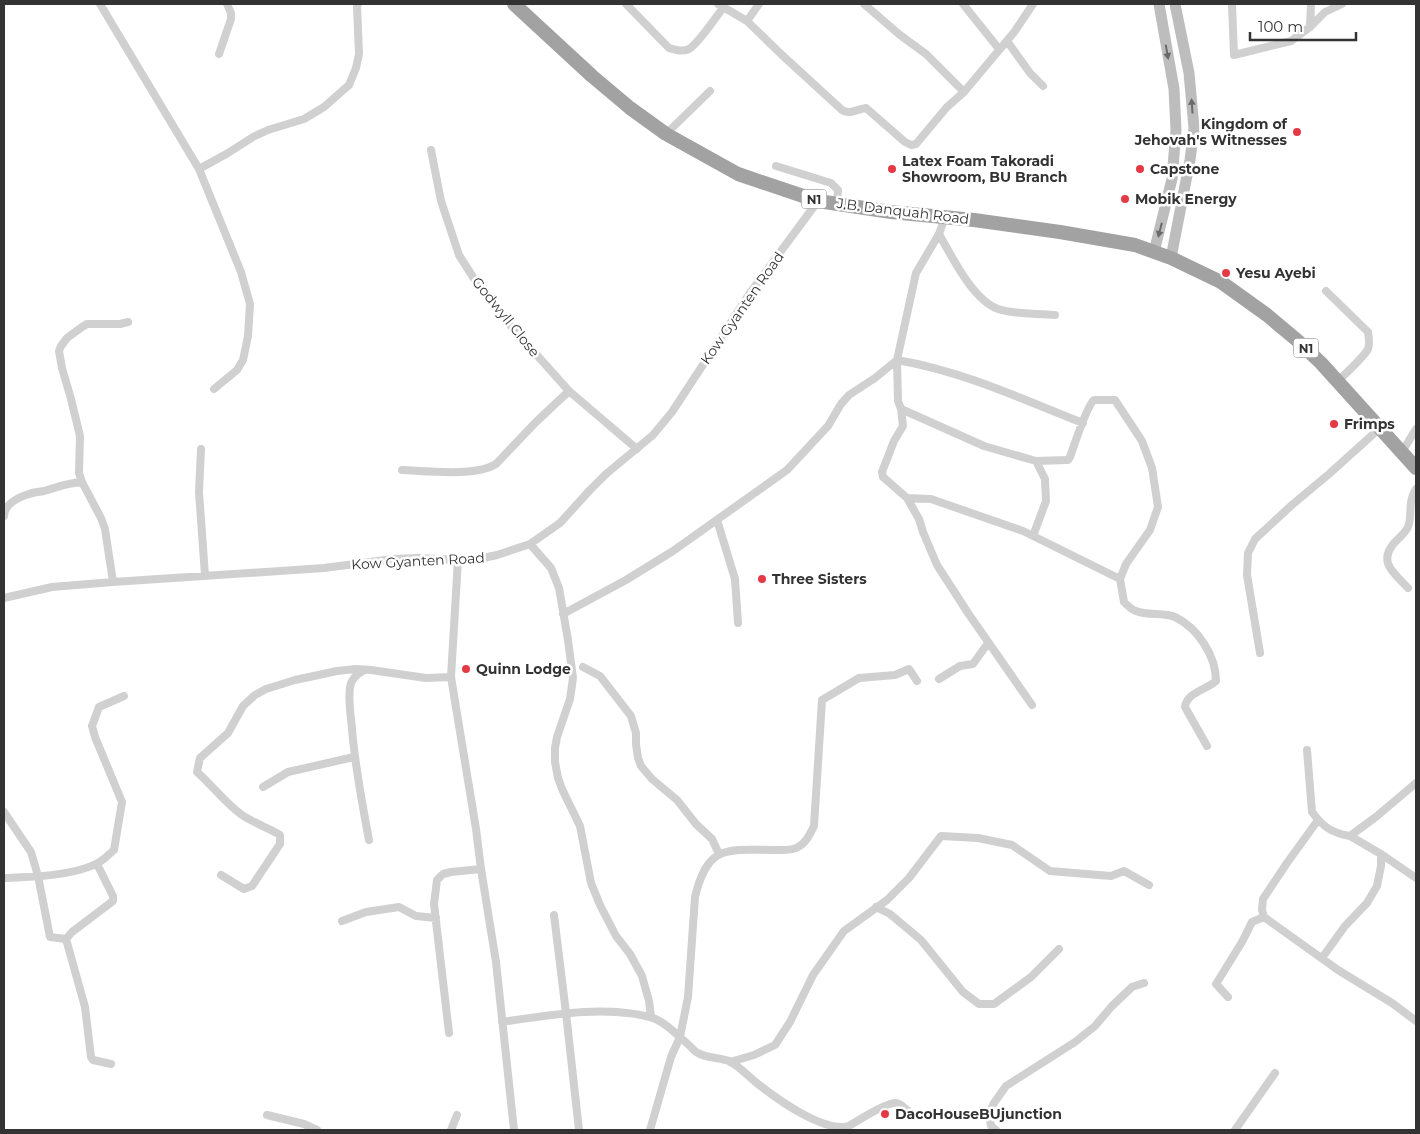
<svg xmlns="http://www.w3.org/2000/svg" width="1420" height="1134" viewBox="0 0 1420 1134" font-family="Montserrat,sans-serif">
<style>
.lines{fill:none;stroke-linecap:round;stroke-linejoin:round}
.minor{stroke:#d0d0d0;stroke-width:8}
.secondary{stroke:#bdbdbd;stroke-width:11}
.trunk{stroke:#a2a2a2;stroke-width:14}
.oneway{fill:#6a6a6a}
.poi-dot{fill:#e63946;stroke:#fff;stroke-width:2}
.labels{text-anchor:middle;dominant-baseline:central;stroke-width:5;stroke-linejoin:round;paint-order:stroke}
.shield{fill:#fff;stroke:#707070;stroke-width:1}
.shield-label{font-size:12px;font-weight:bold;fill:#333}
.poi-label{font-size:14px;font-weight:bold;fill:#333;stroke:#fff;text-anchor:start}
.street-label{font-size:14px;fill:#333;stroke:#fff}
</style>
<rect width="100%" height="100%" fill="#fff"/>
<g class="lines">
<path class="minor" d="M100,4l99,165 42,103 9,32 -2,32 -5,24 -6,10 -23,19
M626,4l43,44c7,2 13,4 20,1 10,-6 26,-31 34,-41
M718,4l29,17
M759,4l-12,17 35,34 60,55c8,5 16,-1 24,-2l39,34 6,3 5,-1 31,-37 17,-15
M864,4l36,31 26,19 38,38 51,-61 18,-27
M963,4l36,45
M1232,4l2,51 57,-14 19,-14 15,-15 17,-8
M1310,27l1,-23
M1007,41l23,32 13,13
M219,54l12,-35v-6l-4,-9
M666,134l44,-43
M431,150l10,51 18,54 21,33 22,28 67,75 68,58
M776,166l55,17 7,7 -1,14
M199,169l29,-16 25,-16 15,-7 36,-11 20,-12 25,-22 7,-17 3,-14 -2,-48 1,-2
M939,234c13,23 34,66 59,75 18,6 39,4 57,6
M1326,291l42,41c1,6 2,12 0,17 -5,9 -23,25 -31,33
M901,409l2,17 -9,15 -12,31 1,5 24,21 12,21 4,13 14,33 31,48 64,92
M1083,423c-61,-24 -121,-52 -186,-63l1,41 3,8 83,37 52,15 32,-1 2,-3c4,-11 17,-52 24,-57h21l27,41 10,27 6,39 -8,23 -24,34 -6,15 4,23c3,3 8,8 12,9 12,5 28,1 39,6 23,11 41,39 41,64 -10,9 -29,11 -31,26l22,39
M201,449l-2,43 6,83
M1402,452l14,-23
M402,470c24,1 73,7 94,-6l40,-42 33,-31
M907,498l24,1 92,32 97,48
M4,516c0,-12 15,-19 25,-22 5,-2 10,-2 15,-3 14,-4 23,-8 38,-9
M717,520l18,59 3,44
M1033,536l13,-35 -1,-22 -9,-18
M530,544l21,24 8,20 9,52 5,38 -3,21 -13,38 -2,11v14l3,16 4,11 18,37 11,57 9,22 16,31 14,18 12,22 7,25 2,16
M458,560l-7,117 25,152 5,40 15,93 18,168
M113,582l-8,-53 -4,-11 -19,-36 -3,-9 1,-37 -9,-37 -9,-31 -3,-17 2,-5 6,-8 15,-11 5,-3h33l8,-2
M1408,588c-14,-15 -31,-26 -13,-46 4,-4 10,-9 13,-15 5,-14 -1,-24 8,-38
M4,598l48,-11 61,-5 211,-14 69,-9 25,-1 40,2 20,-1 19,-4 33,-11 30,-21 30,-33 16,-16 47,-39 19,-23 78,-119 68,-92
M563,614l63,-34 47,-29 114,-81 41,-44 13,-22 8,-9 26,-17 22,-18 19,-87 23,-39 6,-17
M1260,653l-13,-78 1,-22 7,-14 38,-35 36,-30 51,-46
M583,667l17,9 31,40 5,17v11l2,14 3,8 11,13 25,21 19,24 16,15 7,15
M364,670c-7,4 -13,9 -14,17 -2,14 1,29 2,42 3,38 10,74 17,111
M939,679l21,-13 13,-2 15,-21
M1307,750l5,62c11,15 20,21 38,24l27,-20 39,-33
M263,787l25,-15 66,-15
M4,812l27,40 7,24 12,61 16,2
M1318,820l-31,43 -24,36 -1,11 2,7 74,53 54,33 24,18
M1381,854l35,24
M97,864l16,32v5l-41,31 -6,7 19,68 6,50 2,3 18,4
M221,875l23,14 8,-3 28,-42v-9c-12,-7 -26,-12 -38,-20 -17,-12 -29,-29 -45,-43l3,-14 28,-25 15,-27 12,-11 11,-6 29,-9 42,-9 19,-2 15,1 55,8 25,-1
M4,878c27,-1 67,-2 92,-14 7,-3 13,-10 18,-14l8,-48 -27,-65 -3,-11 7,-19 25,-11
M876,907l14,7 31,26 42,52 16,12h15l37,-27 28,-28
M554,915l12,98 13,117
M342,921l24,-9 33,-5 17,9 20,2
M1322,958l23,-32 22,-23 10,-17 4,-20v-12l-31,-18
M1228,997l-12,-13 26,-42 10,-20 12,-5
M502,1022c48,-7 101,-17 148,-5 15,4 28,19 40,29 2,2 5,6 8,7 10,6 23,4 33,9 10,6 18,15 27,22 19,15 66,49 91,42 8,-5 38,-24 47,-23 5,0 9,6 13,9
M449,1033l-15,-129 3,-24 6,-6 8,-2 30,-3
M730,1062l24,-7 21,-10 15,-23 23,-47 31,-44 43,-31 22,-22 32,-42 37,2 34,7 38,26 61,5 13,-5 25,14
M267,1115l37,9 13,6
M451,1130l6,-15
M650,1130l21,-73 9,-20 8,-40 7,-100c13,-54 33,-47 80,-47 7,0 17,1 23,-3 8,-4 12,-13 16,-21l8,-126 37,-22 36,-3 14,-6 8,12
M996,1130l-5,-4 -2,-12 5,-11 12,-17 69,-44 20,-16 17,-20 20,-19 12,-4
M1235,1130l40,-57"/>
<path class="secondary" d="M1154,252l18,-73 4,-49 -2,-41 -15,-85
M1171,258l19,-98 4,-32 -5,-55 -14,-69"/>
<path class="trunk" d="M514,4l78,72 38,32 36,26 72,40 80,27 73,11 83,8 86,12 75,13 36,13 50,24 46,33 31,26 23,22 95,105"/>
</g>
<defs><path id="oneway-solid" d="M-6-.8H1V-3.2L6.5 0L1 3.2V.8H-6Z" transform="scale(1.25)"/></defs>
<g class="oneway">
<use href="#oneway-solid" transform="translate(1167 52) rotate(80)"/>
<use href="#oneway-solid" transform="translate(1192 106) rotate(-94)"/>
<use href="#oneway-solid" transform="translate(1160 230) rotate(104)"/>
</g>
<g class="poi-dot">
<circle cx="1297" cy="132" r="5"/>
<circle cx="892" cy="169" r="5"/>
<circle cx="1140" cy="169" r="5"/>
<circle cx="1125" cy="199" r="5"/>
<circle cx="1226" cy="273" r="5"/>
<circle cx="1334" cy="424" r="5"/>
<circle cx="762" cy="579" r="5"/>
<circle cx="466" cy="669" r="5"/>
<circle cx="885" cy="1114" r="5"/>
</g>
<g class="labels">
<g class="shield">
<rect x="801.5" y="189.5" width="25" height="19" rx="4"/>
<rect x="1293.5" y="338.5" width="25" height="19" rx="4"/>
</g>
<g class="shield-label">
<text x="814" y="199">N1</text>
<text x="1306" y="348">N1</text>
</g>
<g class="poi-label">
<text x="1287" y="124" text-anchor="end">Kingdom of<tspan x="1287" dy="16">Jehovah's Witnesses</tspan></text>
<text x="902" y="161">Latex Foam Takoradi<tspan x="902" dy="16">Showroom, BU Branch</tspan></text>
<text x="1150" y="169">Capstone</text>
<text x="1135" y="199">Mobik Energy</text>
<text x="1236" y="273">Yesu Ayebi</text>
<text x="1344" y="424">Frimps</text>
<text x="772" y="579">Three Sisters</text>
<text x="476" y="669">Quinn Lodge</text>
<text x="895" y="1114">DacoHouseBUjunction</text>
</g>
<g class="street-label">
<text transform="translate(903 211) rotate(7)">J.B. Danquah Road</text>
<text transform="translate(742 308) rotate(-55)">Kow Gyanten Road</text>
<text transform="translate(506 317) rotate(51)">Godwyll Close</text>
<text transform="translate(418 561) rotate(-3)">Kow Gyanten Road</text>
</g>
</g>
<rect width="1420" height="1134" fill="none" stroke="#333333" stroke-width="10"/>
<path d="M1250 32v8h106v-8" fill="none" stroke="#333333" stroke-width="2.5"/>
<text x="1258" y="32" font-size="15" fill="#333333" stroke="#ffffff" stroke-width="4" paint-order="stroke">100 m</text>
</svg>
